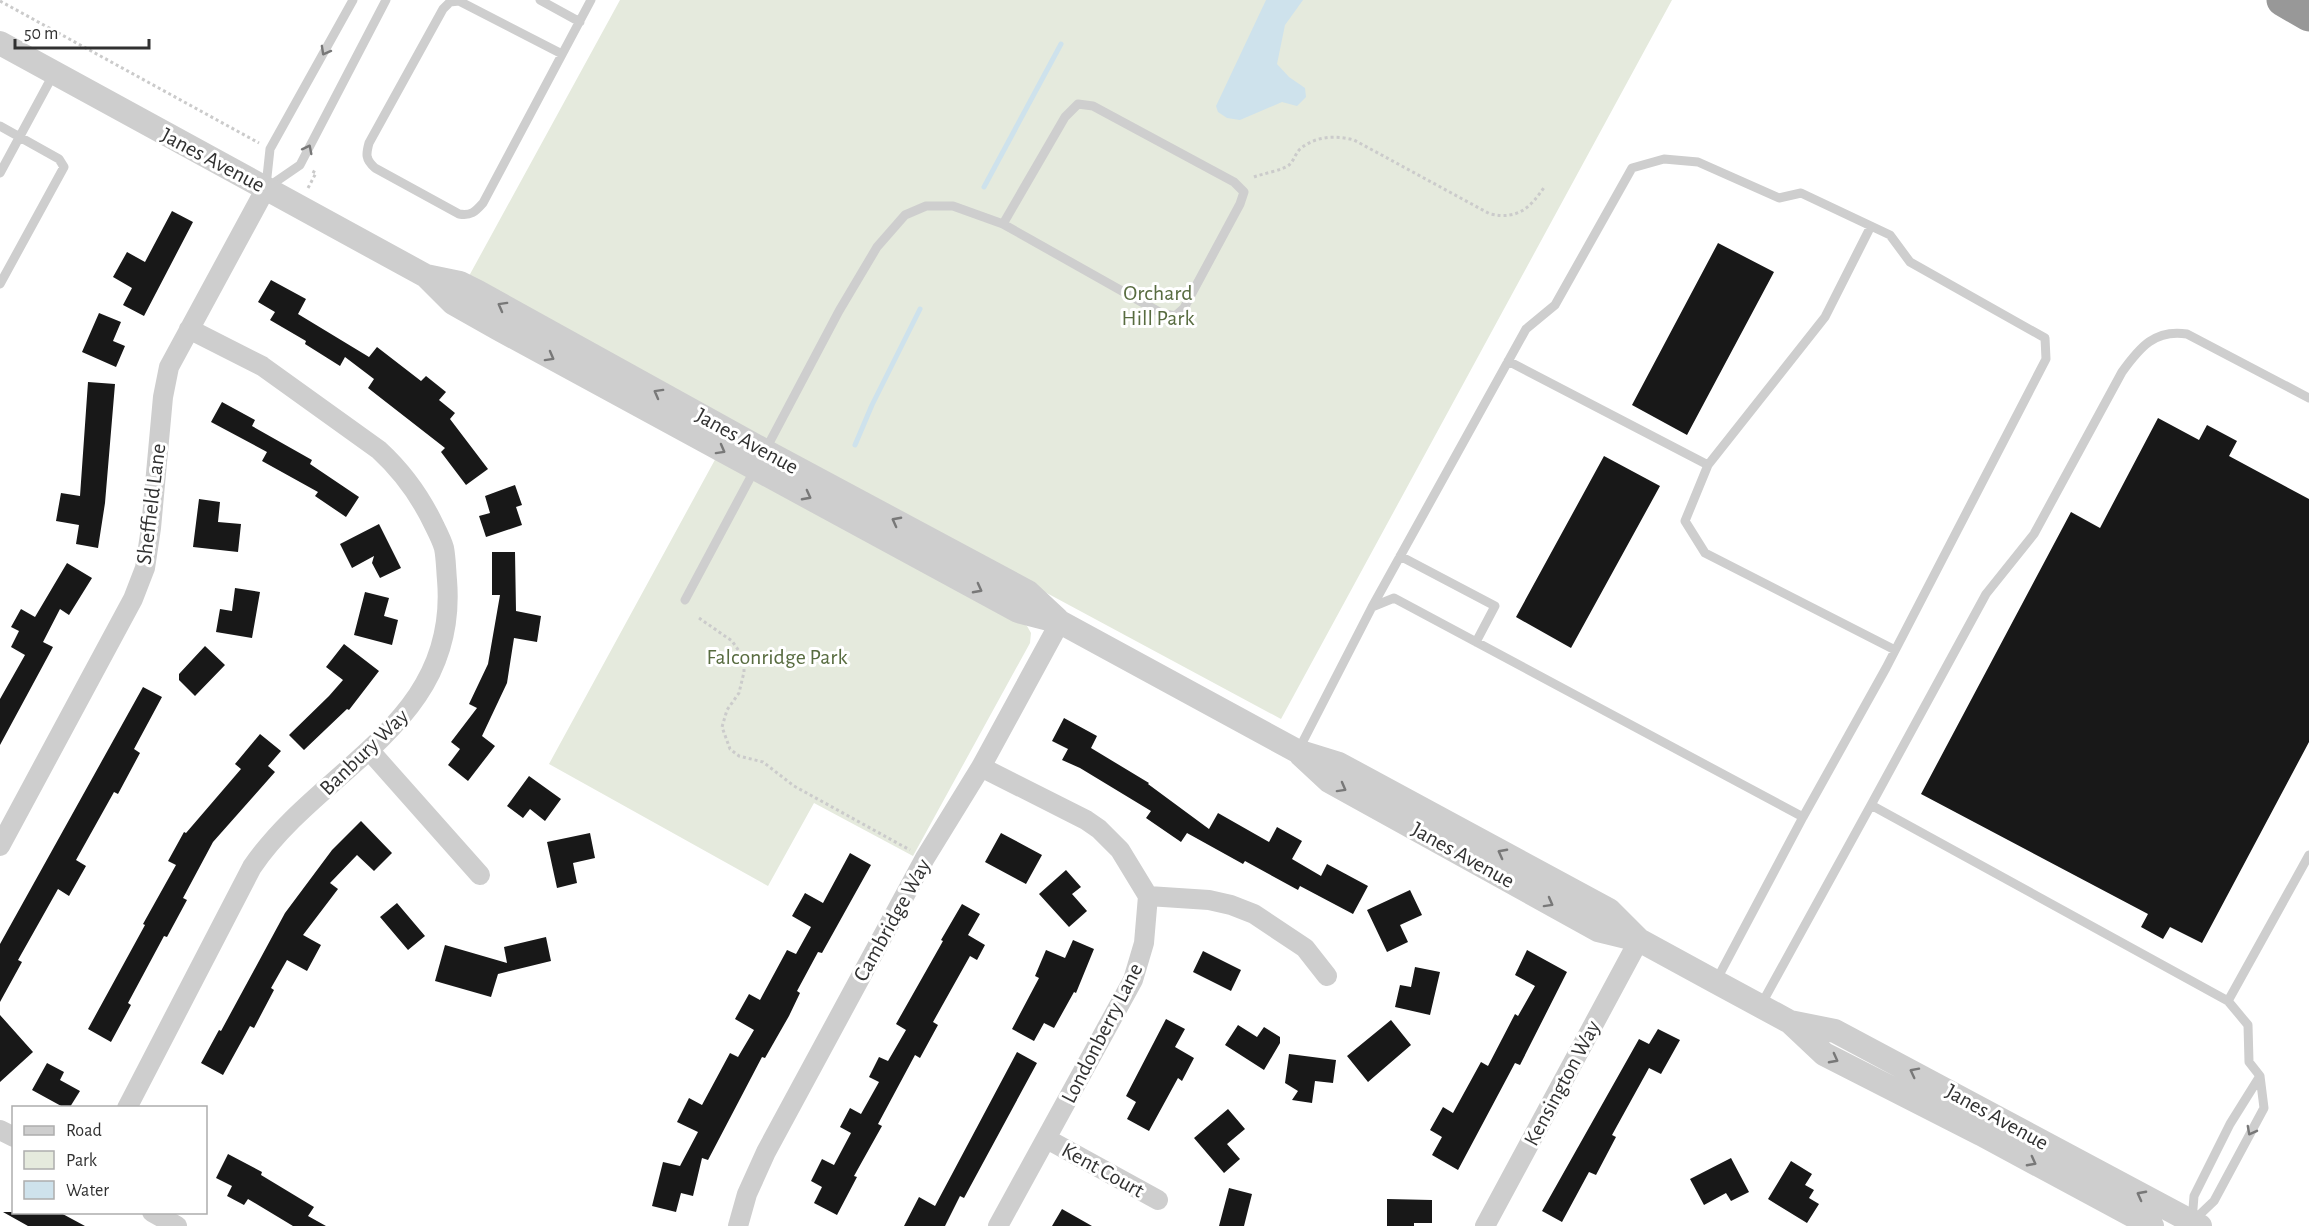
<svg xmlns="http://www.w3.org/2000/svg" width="2309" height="1226" viewBox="0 0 2309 1226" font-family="'Alegreya Sans',sans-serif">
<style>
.green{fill:#e5eadd}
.water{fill:#cee2ec}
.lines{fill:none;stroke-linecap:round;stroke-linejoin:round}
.stream{stroke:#cee2ec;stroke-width:5}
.building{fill:#181818}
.path{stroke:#cbcbcb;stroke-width:3;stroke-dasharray:3 3;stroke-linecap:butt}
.service{stroke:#cecece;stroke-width:9}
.minor{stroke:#cecece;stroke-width:20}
.tertiary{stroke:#cecece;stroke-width:24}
.motorway{stroke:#989898;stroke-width:33}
.oneway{stroke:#787878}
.labels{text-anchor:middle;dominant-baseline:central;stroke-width:6;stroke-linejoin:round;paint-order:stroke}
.street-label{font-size:22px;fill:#313131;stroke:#fff}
.park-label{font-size:22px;fill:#586c40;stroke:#fff}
</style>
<rect width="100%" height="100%" fill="#fff"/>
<path class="green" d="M620,0h1052l-391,719 -537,-289 -275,-154z
M717,456l310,170 4,7 -1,10 -117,213 -99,-53 -46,83 -219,-122z"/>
<path class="water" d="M1266,0h37l-18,25 -8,39 12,13 16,11 1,9 -9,9 -15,-4 -42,18 -13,-2 -9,-6 -2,-6z"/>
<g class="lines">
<path class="stream" d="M984,187l77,-143
M855,445l17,-40 48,-96"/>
</g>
<path class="building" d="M172,211l21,11 -49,94 -21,-11 9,-17 -19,-11 14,-25 18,10z
M1718,243l56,29 -87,163 -55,-30z
M271,280l35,19 -8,15 71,43 8,-10 44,34 5,-5 20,16 -7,8 16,13 -5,6 38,50 -22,16 -25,-33 4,-4 -77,-60 6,-9 -29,-22 -5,9 -35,-22 1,-3 -36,-21 5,-8 -17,-10z
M99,313l22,9 -8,19 12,5 -9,21 -34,-15z
M88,382l27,2 -10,119 -7,45 -22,-4 3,-19 -23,-4 5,-28 19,3z
M222,402l33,18 -3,6 60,34 -2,4 49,33 -13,20 -31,-21 3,-4 -56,-31 5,-9 -56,-30z
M2158,418l41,22 8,-15 30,16 -8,15 80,43v243l-107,201 -32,-16 -7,12 -22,-12 7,-13 -227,-120 150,-282 29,16z
M1604,456l56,30 -89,162 -55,-31z
M515,485l7,20 -6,2 6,18 -36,12 -7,-21 11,-3 -5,-17z
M199,499l21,3 -2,20 23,2 -3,28 -45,-5z
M379,524l22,44 -21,10 -8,-15 2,-7 -22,12 -12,-24z
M492,552h23l1,59 25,5 -4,26 -23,-4 -7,45 -25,53 13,10 -27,35 -20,-16 12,-16 -9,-7 26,-34 -8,-4 19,-40 12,-69h-8z
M67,563l25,15 -23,37 -9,-6 -17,33 10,5 -53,98v-46l25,-44 -14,-8 8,-16 -8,-4 10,-18 14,8z
M235,588l25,4 -8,46 -36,-6 4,-23 12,2z
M365,592l24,6 -5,18 14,4 -6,25 -38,-10z
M344,644l35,27 -30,39 -2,-1 -43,41 -15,-15 40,-39 14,-16 -17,-13z
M205,646l20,19 -30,31 -16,-16v-6z
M143,687l19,10 -28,52 6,4 -22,41 -4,-2 -38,68 10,6 -17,30 -11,-7 -40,71 4,2 -22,40v-58z
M1064,718l33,18 -6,12 58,35 -1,1 61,45 9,-16 51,29 8,-15 25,14 -10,18 29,17 6,-12 41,22 -15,28 -53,-28 -2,4 -53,-29 -2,3 -56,-31 -6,9 -35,-24 5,-7 -71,-43 -18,-8 6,-11 -16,-8z
M260,734l21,17 -13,15 7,6 -62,70 -30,56 4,2 -20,37 -3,-1 -36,67 3,2 -20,37 -23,-13 57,-104 -2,-1 33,-59 -8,-4 16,-29 2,1 55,-64 -6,-5z
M529,776l32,23 -16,22 -15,-12 -7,9 -16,-12z
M361,821l31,32 -18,18 -17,-16 -27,28 8,6 -35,46 18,10 -14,26 -20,-11 -16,28 3,2 -20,38 -4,-2 -27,49 -22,-12 18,-33 2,1 64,-118 47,-63z
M590,833l5,25 -22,5 4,20 -20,5 -10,-46z
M1001,833l41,22 -16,29 -41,-22z
M850,853l21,12 -49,88 -4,-1 -21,39 3,2 -11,23 -24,42 -3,-1 -54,103 -6,-2 -9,38 -12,-3 -5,19 -24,-6 11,-44 17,4 18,-34 -21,-10 12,-24 13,7 28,-52 8,4 16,-27 -19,-11 14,-25 11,6 27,-50 9,4 15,-27 -19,-11 13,-23 18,10z
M1066,870l15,17 -9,7 15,17 -18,16 -30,-33z
M1410,890l12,25 -22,10 8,17 -21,10 -20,-42z
M397,903l28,33 -17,14 -28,-33z
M962,904l18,10 -12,21 17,10 -8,15 -7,-4 -37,66 5,3 -18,33 -5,-3 -37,69 4,2 -28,50 3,1 -20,38 -23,-12 8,-16 -11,-6 11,-22 12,6 17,-32 -11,-6 10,-19 11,6 18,-32 -10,-5 10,-20 9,4 18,-31 -10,-6 47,-83 -2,-1z
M546,937l5,24 -53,13 -7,23 -56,-16 10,-36 62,18 -3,-16z
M1073,940l21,9 -18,44 -2,-1 -20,36 -10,-5 -10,18 -22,-12 27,-51 -4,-2 11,-26 19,8z
M1527,950l40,22 -47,93 -5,-2 -57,107 -26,-15 10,-18 -12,-7 13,-23 10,6 28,-51 7,4 27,-52 3,2 17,-30 -20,-11z
M1203,951l38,19 -10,21 -38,-19z
M1415,967l25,5 -10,43 -35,-8 5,-22 11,2z
M0,1015l33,37 -33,30z
M1166,1019l19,10 -10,18 19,11 -12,23 -4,-3 -29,53 -22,-12 9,-17 -10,-6z
M1391,1020l20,25 -43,37 -21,-26z
M1238,1025l19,12 7,-10 16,10v6l-16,27 -39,-25z
M1658,1029l22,11 -19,34 -12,-6 -37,67 4,2 -20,38 -7,-3 -27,50 -20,-11 97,-172 10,5z
M1017,1052l20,11 -73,135 -4,-2 -15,30h-41l15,-29 16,9z
M1289,1054l47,6 -3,23 -18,-2 -3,22 -20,-3 6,-9 -13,-8z
M47,1063l17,9 -4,8 20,11 -10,16h-7l-31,-17z
M1228,1109l17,20 -18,15 13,15 -16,14 -30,-35z
M228,1154l34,18 -1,3 53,32 -6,9 18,10h-33l-45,-27 -4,6 -17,-9 5,-10 -16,-8z
M1731,1158l18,34 -18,9 -5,-8 -22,12 -14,-26z
M1791,1161l21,13 -7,11 9,5 -5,8 10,6 -12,19 -39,-24z
M1229,1188l23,6 -8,32h-25z
M1387,1199l45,1v23h-18v3h-27z
M1062,1209l30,17h-40z
M3,1212h56l26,14h-57z"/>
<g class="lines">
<path class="path" d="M0,1l259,142
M1254,177c7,-3 30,-7 35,-12 5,-4 6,-11 11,-16 15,-13 36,-14 54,-9l136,74c28,6 40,-6 55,-28
M308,188l8,-15 -4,-2
M699,618l33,23 12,17v14l-5,21 -12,17 -5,17 8,22 9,7 24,6 31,24 116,64"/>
<path class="service" d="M540,0l40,22
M562,54l-103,-53 -9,1 -7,7 -74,134c-3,11 -4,16 6,25l84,46c12,2 16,-2 24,-11l108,-203
M0,126l59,33 5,8 -64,117
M0,173l53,-98
M266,186l4,-37 83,-149
M268,187l32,-22 86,-165
M1508,361l200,104 -23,56 20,32 190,97
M766,449l73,-138 38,-64 28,-32 21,-9h27l50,18 158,89 14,3 9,-8 56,-104 4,-12 -10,-10 -141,-76 -15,-2 -13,13 -62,107
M1708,465l117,-148 46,-91
M1400,556l95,50 -19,36
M685,600l70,-131
M1372,607l154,-278 29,-24 77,-137 32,-9 34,3 81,36 22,-5 89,42 20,27 135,76 1,21 -160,309 -83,149
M1299,749l73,-142 22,-9 409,219 -87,164
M2228,1001l-357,-196 115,-211 48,-60 88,-162c18,-25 33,-43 65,-38l122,64
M1761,1005l110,-200
M2194,1220l20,-19 50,-93 -4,-32 -11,-14 -1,-37 -20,-24 81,-146
M2192,1221l2,-25 36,-72 30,-48"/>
<path class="minor" d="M369,750l111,125
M981,767l105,53 13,9 21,21 28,46 -4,47 -11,37 -135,246
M0,846l133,-247 12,-31 6,-40 12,-131 6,-30 97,-179
M1148,896l61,4 22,5 23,9 51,34 22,28
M127,1108l125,-241c69,-101 207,-143 195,-287 -1,-11 -1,-22 -3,-32 -2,-7 -6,-15 -9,-21 -14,-30 -31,-54 -56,-77l-117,-84 -73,-37
M0,1130l14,7
M1047,1139l111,61
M152,1212l25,14
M738,1226l9,-32 19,-42 159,-294 56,-91 79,-145
M1485,1226l154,-286"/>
<path class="tertiary" d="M0,43l426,233 27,27 46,26 519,282 42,11 237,129 42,13 270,146 30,30
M426,276l34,7 18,9 287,159 263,141 29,27
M1301,755l28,26 269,149 41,10 77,42 74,40 34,32 157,80 171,92
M1790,1022l45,9 365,195"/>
<path class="motorway" d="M2283,0l26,15"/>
</g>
<defs><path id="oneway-chevron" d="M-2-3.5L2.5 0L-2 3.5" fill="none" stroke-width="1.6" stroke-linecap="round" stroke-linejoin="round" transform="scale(1.5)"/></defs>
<g class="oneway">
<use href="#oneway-chevron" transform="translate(325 51) rotate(119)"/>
<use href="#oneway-chevron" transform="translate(308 149) rotate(-63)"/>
<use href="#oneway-chevron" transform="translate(502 306) rotate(-151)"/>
<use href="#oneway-chevron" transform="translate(550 357) rotate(29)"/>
<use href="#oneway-chevron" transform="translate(658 393) rotate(-151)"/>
<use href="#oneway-chevron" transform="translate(721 450) rotate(29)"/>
<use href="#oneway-chevron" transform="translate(807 496) rotate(28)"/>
<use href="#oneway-chevron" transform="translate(896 521) rotate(-152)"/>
<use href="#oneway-chevron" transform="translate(978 589) rotate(28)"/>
<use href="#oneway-chevron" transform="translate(1342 788) rotate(29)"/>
<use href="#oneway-chevron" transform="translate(1502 853) rotate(-152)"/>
<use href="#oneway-chevron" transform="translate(1549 903) rotate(29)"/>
<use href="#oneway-chevron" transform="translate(1834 1059) rotate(28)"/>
<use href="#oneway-chevron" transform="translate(1914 1072) rotate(-153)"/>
<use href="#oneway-chevron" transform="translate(2251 1131) rotate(118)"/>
<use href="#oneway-chevron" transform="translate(2032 1162) rotate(28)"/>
<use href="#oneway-chevron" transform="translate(2141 1195) rotate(-152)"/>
</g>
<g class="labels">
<g class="street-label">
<text transform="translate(213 160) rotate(28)">Janes Avenue</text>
<text transform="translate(747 441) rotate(29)">Janes Avenue</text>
<text transform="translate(151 504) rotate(-83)">Sheffield Lane</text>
<text transform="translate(364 752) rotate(-44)">Banbury Way</text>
<text transform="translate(1463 855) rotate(29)">Janes Avenue</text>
<text transform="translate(892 920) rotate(-61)">Cambridge Way</text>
<text transform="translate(1102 1033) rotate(-63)">Londonberry Lane</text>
<text transform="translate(1562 1083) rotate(-62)">Kensington Way</text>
<text transform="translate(1997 1117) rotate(29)">Janes Avenue</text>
<text transform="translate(1103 1170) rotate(29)">Kent Court</text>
</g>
<g class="park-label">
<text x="1158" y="293">Orchard<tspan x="1158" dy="25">Hill Park</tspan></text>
<text x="777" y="657">Falconridge Park</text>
</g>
</g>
<rect x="12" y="1106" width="195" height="108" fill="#ffffff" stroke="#adadad" stroke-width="1.5"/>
<rect x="24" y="1126" width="30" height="9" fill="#cecece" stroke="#adadad" stroke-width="1.5"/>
<text x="66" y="1136" font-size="18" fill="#313131">Road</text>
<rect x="24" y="1151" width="30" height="18" fill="#e5eadd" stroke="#adadad" stroke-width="1.5"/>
<text x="66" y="1166" font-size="18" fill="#313131">Park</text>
<rect x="24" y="1181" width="30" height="18" fill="#cee2ec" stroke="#adadad" stroke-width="1.5"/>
<text x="66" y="1196" font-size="18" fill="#313131">Water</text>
<path d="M15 39v9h134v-9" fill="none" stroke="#313131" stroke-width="3"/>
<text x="24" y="39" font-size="18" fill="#313131" stroke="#ffffff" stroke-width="4.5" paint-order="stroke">50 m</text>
</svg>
